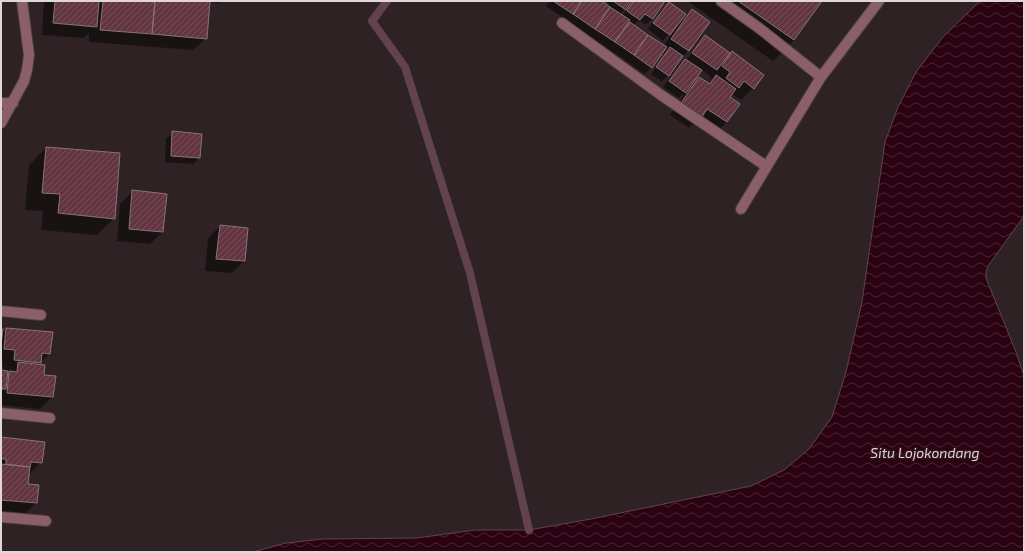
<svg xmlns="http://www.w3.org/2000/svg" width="1025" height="553" viewBox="0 0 1025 553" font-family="'Exo 2',sans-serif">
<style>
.water{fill:url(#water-waves);stroke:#61424d}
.shadow{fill:#0007;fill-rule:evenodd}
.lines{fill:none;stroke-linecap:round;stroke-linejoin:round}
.stream{stroke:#61424d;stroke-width:8}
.building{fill:url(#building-hatch);stroke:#857478}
.minor-casing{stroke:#4b3f42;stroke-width:12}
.minor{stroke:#8a5f6a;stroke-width:10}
.labels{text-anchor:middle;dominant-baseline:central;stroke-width:3;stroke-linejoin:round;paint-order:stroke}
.water-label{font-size:14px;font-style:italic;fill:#f6c4d0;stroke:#26191c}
</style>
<defs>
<pattern id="water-waves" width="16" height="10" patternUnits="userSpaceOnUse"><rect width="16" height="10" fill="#2a0211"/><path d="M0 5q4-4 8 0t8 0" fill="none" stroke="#492633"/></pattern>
<pattern id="building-hatch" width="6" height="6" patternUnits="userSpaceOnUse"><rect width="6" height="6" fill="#633442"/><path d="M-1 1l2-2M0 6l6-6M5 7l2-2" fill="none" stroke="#79515d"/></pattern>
</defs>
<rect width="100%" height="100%" fill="#2f2225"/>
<path class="water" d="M980,1h44v215l-36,50 -2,6v6l30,74 8,24v176h-771l33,-9 37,-4 94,-1 58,-8h54l62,-11 160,-33 33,-16 25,-21 23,-32 14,-45 16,-70 23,-160 13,-35 18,-35 27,-35z"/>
<path class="shadow" d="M44,1h178l-2,2 -11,-1 -3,36 -13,12 -104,-8v-9l-5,5 -42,-3z
M549,1h50l7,5 3,-5h22l-6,8 -5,5 2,2 11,-15h31l-12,17 -6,7 -7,-5 -6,6 30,20 14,-19 -2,-1 -12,15 -15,-12 15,-20 6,-6 8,23 15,-15 17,12 -21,28 -8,8 -12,16 -6,7 -11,-8 13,-19 -3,-2 -10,14 -6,7 -99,-68z
M687,1h134l-27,39 -21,21z
M705,36l21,22 6,-6 21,36 -12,12 -9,-6 -4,3 11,7 -12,18 -13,12 -18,-13 -7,7 -19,-13 14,-20 -1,-1 -4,4 -16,-11 16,-21 6,-6 1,1 13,-19zM701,69l10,8 -1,1 3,2 -5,4 -9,-6 -10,10v-1z
M173,132l28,3 -2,23 -6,6 -28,-2 1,-23z
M46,148l68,70 -17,17 -56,-5 2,-19 -18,-1 4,-45z
M132,192l31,40 -13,12 -33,-3 3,-37z
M220,226l24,35 -12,12 -27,-2 3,-33z
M6,329l43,25 -11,11 14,32 -12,12 -39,-4v-34h2v-9h-2v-32v4z
M1,438l40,24 -12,13 -2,10 11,1 -2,17 -12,12 -23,-1z"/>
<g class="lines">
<path class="stream" d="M387,1l-15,20 33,46 65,206 59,257"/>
</g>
<path class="building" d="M55,1h44l-2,26 -44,-4z
M103,1h52l-3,33 -52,-4z
M155,1h55l-3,38 -55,-5z
M553,1h29l-9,13z
M582,1h20l8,6 -15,22 -22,-15z
M613,1h19l-6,9z
M634,1h31l-12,18 -8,-5 -5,6 -13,-9z
M738,1h84l-28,39z
M669,2l17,12 -16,21 -17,-12z
M610,7l20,13 -15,22 -20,-13z
M692,9l18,13 -21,29 -18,-12z
M630,22l18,13 -14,20 -19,-13z
M648,35l19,12 -15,21 -18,-13z
M705,35l25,18 -13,17 -25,-17z
M670,47l13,9 -14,20 -13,-9z
M732,51l32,24 -10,14 -10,-8 -5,7 -13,-10 4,-6 -8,-6z
M685,59l17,11 -16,23 -17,-12z
M716,75l20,14 -6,8 10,7 -13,18 -20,-13 -5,8 -21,-14 18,-26 11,7z
M172,131l30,3 -2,24 -29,-2z
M46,147l74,6 -5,66 -57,-6 2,-19 -18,-1z
M132,190l35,4 -4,38 -34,-3z
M220,225l28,3 -3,33 -29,-2z
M6,328l47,4 -3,22 -8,-1 -1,10 -27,-3 1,-10 -11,-1z
M1,329h2l-2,16z
M18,362l27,3 -1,10 12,1 -3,21 -46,-4 2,-22 8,1z
M1,370l7,1 -2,18h-5z
M1,437l44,5 -3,21 -11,-1 -1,5 -24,-3v-5h-5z
M1,464l29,3 -2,17 11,1 -2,18 -36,-3z"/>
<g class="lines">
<g class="minor-casing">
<path id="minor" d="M721,1l38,27 62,49
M562,23l99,72 105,71
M1,103h12
M1,123l23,-42 3,-11 2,-15 -7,-54
M741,209l80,-132 58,-76
M1,311l40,4
M1,413l49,5
M1,517l45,4"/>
</g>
<use href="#minor" class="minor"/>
</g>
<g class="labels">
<g class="water-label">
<text x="925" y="452">Situ Lojokondang</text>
</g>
</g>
<rect width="1025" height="553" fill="none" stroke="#e0d7d9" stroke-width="4"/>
</svg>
